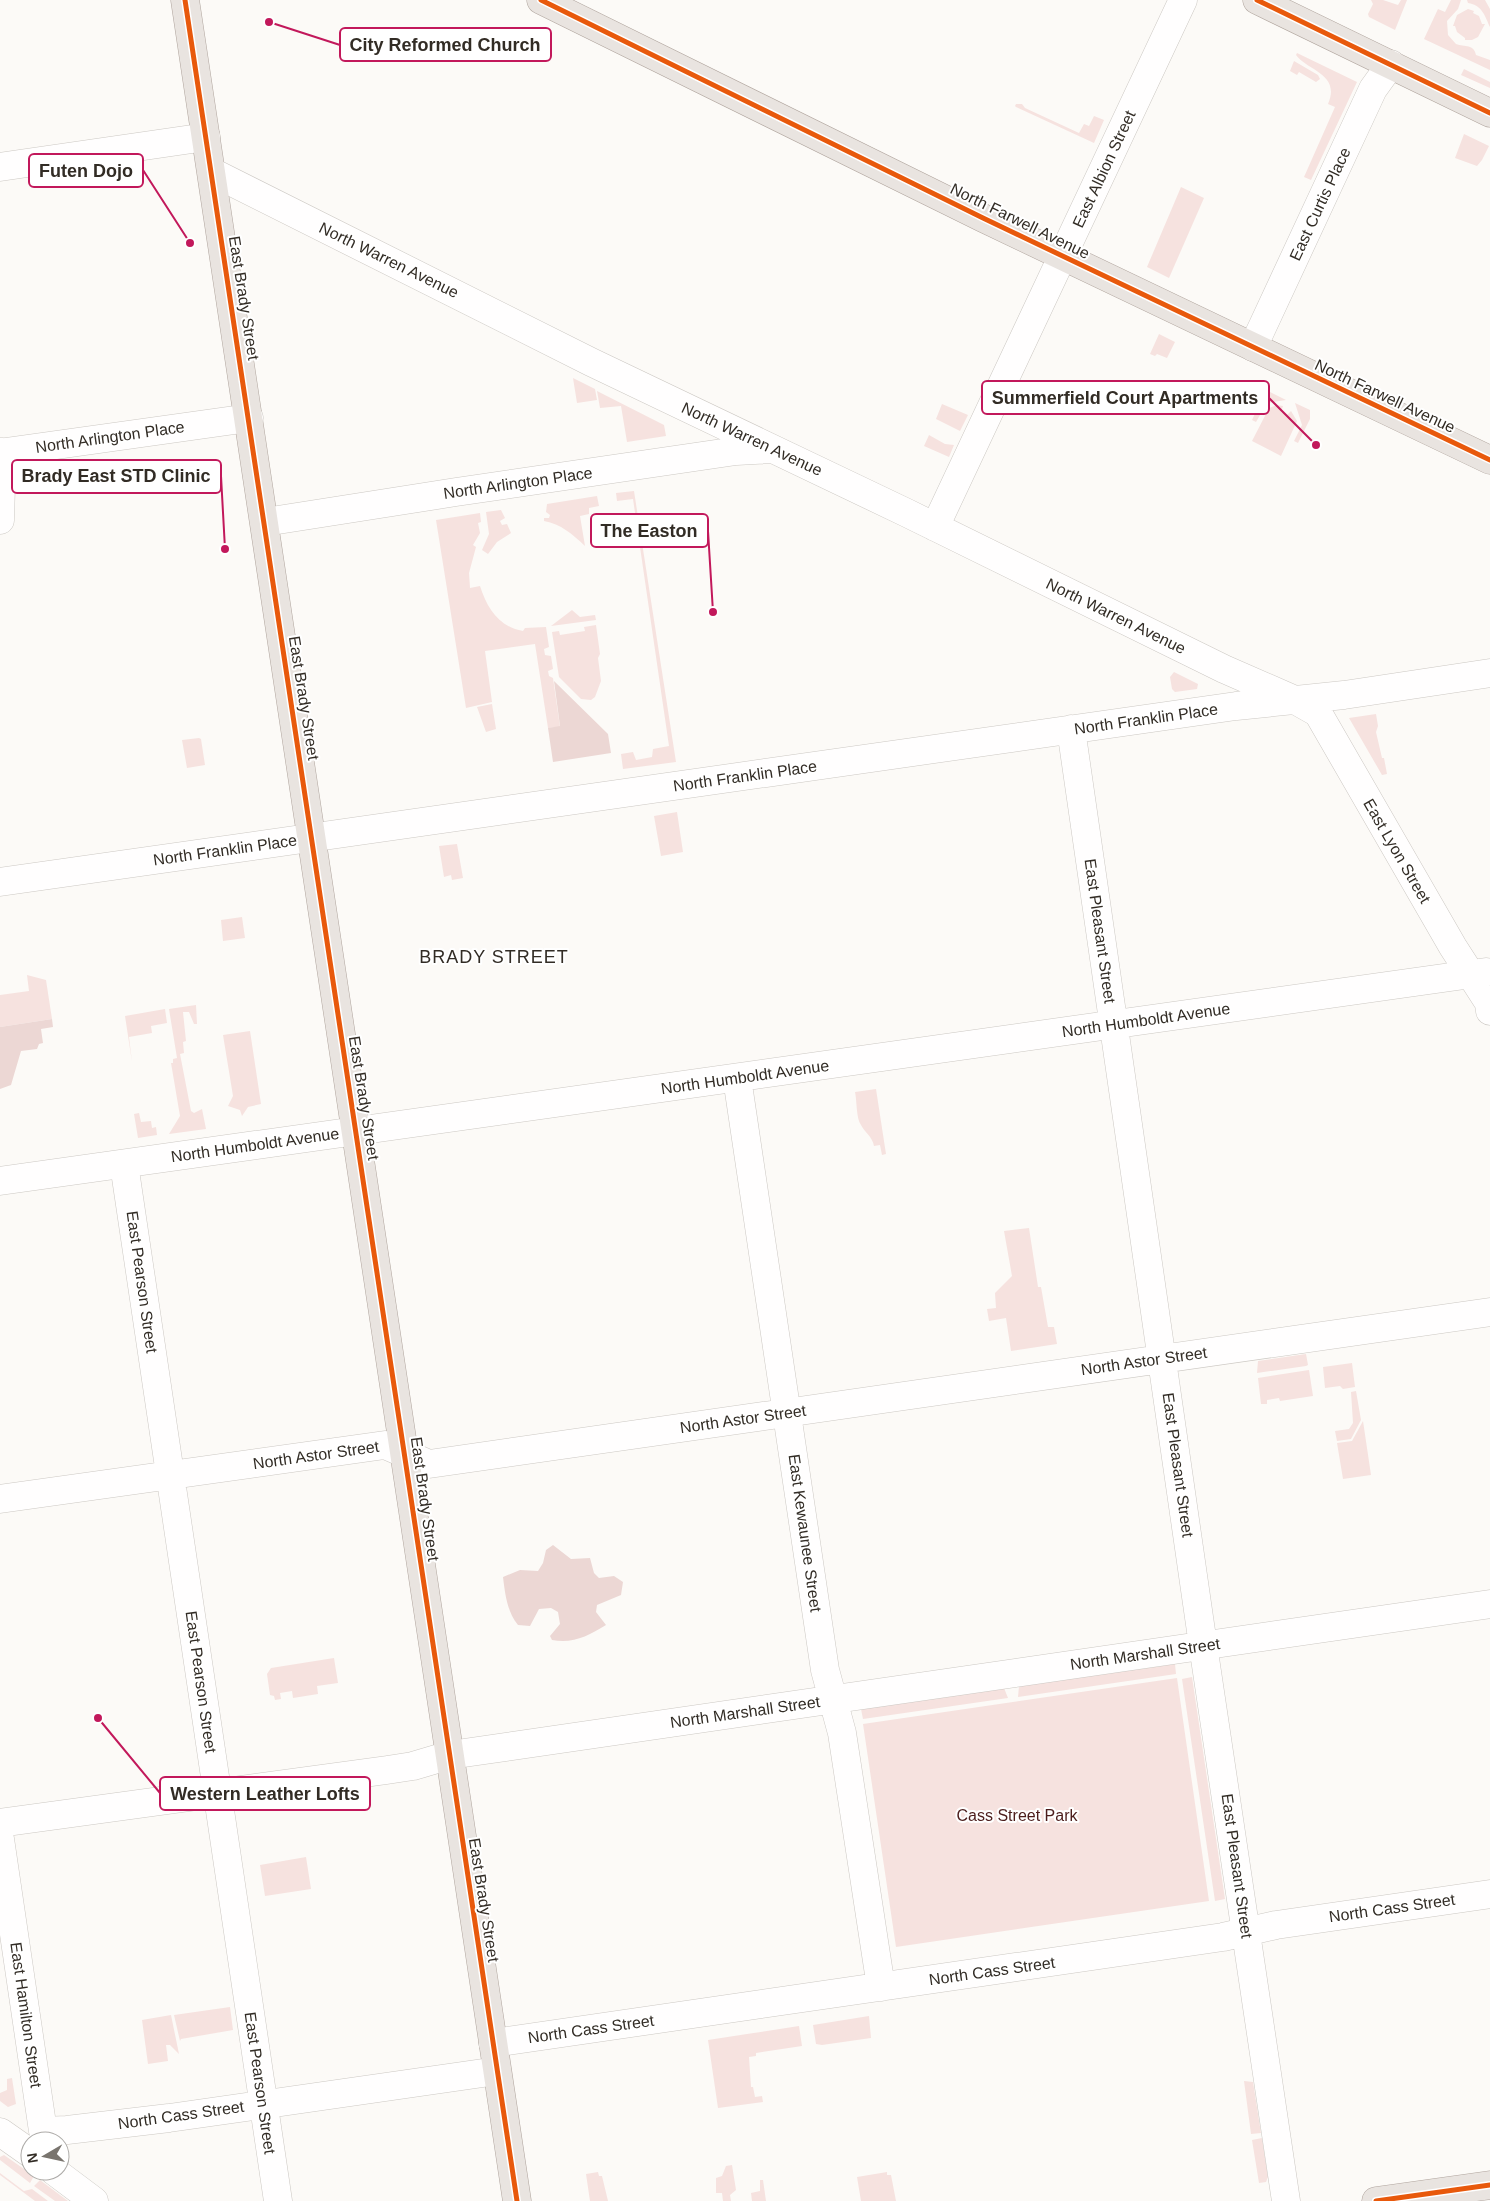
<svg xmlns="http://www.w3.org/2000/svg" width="1490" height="2201" viewBox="0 0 1490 2201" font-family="Arial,sans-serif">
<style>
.green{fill:#f6e2df}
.forest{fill:#ecd7d4}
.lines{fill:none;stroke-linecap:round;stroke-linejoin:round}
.minor-casing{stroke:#ccc8c3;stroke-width:29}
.major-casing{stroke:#b0a59e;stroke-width:29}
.minor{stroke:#fffefe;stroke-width:28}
.major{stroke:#e9e4e0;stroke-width:28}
.cycleway-casing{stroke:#fff;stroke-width:8}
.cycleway{stroke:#e8590c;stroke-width:5}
.labels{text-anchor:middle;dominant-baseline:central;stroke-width:4;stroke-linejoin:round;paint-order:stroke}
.street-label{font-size:16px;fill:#322c25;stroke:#fff}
.park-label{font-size:16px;fill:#4b1c1b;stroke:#fff}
.neighbourhood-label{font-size:18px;letter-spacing:1px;fill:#322c25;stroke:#fff}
.leader{fill:none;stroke:#c2185b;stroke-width:2}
.callout-dot{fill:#c2185b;stroke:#fff;stroke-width:2}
.callout{fill:#fff;stroke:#c2185b;stroke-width:2}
.callout-label{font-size:18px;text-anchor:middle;font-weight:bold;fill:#322c25}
</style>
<rect width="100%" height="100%" fill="#fcfaf7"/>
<path class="green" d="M1371,0h12l15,5 3,-5h6l-12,30 -26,-13 -1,-3 5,-10z
M1451,0h10l-3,9 -11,12 1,14 8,9c9,3 18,0 20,11l14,5v10l-66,-31 14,-30 7,3z
M1467,0h18l5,9v18c-5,-11 -8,-22 -22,-24z
M1468,9l6,2 -1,2 6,3 3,8h3l-7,13 -6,3h-7v-2l-8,-6 -2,-6h-2l4,-11z
M1297,53l60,29 -46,98 -7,-3 31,-70 -7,-3c13,-30 -20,-33 -32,-49z
M1294,61l24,14 2,4 -4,3 -17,-10 -2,3 -7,-4z
M1464,69l26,13v6l-29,-13z
M1016,104h6l3,4 54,25 5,-9 5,2 5,-10 10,4 -10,23 -78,-36 -1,-1z
M1464,134l25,12 -7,14 -5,6 -22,-8z
M1181,187l23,11 -35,80 -22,-11z
M1159,334l16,8 -8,16 -10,-4 -2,2 -5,-2z
M573,378l22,11 2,11 -20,3z
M597,391l67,34 2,11 -39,6 -6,-36 -21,2z
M1268,391l18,9 -19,3 -11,19 -4,-2 11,-23z
M1295,403l15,7v9l-12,24 -4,-2 8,-16z
M942,404l26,11 -8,16 -24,-12z
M1277,405l6,1 -2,6 6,3 4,-4 6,10 -16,35 -29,-15 17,-33z
M929,435l16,9 9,1 -5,12 -25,-11z
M634,491l42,271 -53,7 -2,-15 12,-2 3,8 16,-3 1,-8 16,-3 -36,-247 -16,2 -1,-8z
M597,496l2,10 -10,2v6l-9,2 5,30c-13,-12 -24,-22 -41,-25v-3h5l1,-3 -4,-3 1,-8z
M501,510l4,8 -5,3 2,4 5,-1 4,9 -14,9 -9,12 -6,-4 7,-16 -3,-22z
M480,513l1,9 -3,1 2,10 -7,12 3,2 -7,26 1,15 10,-2c7,22 19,41 43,45l2,-3 21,-1 3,20 -5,2 1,6 6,1 2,13 -5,2 1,5 4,2 7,49 -12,1 -13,-84 -50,7 7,51 -26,6 -30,-188z
M572,610l8,7 15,-2 1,5 -45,6z
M596,625l4,29 -2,4 3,23 -6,16 -4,3 -10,-1 -22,-22 -7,-45 7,-1 1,4 25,-4 -1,-4z
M1174,672l24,12 -1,5 -22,3 -3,-3 -2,-12z
M492,704l4,25 -10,3 -9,-25z
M1376,714l2,12 -2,6 6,26h2l3,16 -5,1 -33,-57z
M199,738l2,1 4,26 -18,3 -5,-28z
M677,812l6,40 -22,4 -7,-40z
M457,844l6,34 -11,2 -1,-5 -7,2 -5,-31z
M242,917l3,21 -22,3 -2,-21z
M27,975l19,5 6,39 -52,8v-32l29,-4z
M196,1005l1,19h-3l-5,-12h-6l3,29 -3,1 1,11 -4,1 11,57 3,2 8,-4 4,20 -37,5 11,-18 -9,-53h2v-4l4,-1 -8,-49z
M165,1009l2,14 -16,3 1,7 -23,4 3,25 -7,-46z
M250,1031l11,73 -13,3 -6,9 -2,-6 -12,-4 5,-10 -10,-61z
M876,1089l10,65 -4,1 -2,-10 -6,1c-2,-10 -9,-13 -13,-21 -5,-7 -4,-24 -6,-33z
M139,1113l2,9 10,-1 1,7 4,-1 1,8 -19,3 -4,-24z
M1029,1228l9,59h3l7,40h6l3,17 -46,7 -5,-33 -17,3 -2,-12 9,-1 -1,-15 17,-17 -8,-45z
M1306,1354l2,11 -2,1 -49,7 1,-12z
M1352,1363l3,24 -12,2 -3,-3 -15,2 -2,-21z
M1309,1370l4,26 -33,5 -1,-3 -12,2v4h-6l-3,-26z
M1356,1391l5,29 -10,19 -14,2 -2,-10 14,-2 4,-6 -2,-31z
M1363,1421l8,54 -28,4 -6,-36 15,-2z
M334,1658l4,25 -21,3 1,8 -25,4 -1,-7 -12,2 1,6 -6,1 -1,-4 -4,-1 -3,-21 4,-6z
M1175,1664l1,10 -158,23 1,-11z
M1192,1677l33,222 -10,2 -33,-222z
M1177,1678l32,223 -313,46 -33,-223z
M1004,1688l4,10 -145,21 -2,-10z
M306,1857l5,32 -46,7 -5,-31z
M230,2007l3,23 -52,9 -1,2 -6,-26z
M171,2015l8,39 -9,-9h-4l2,16 -20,3 -6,-44z
M869,2016l2,22 -49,7 -6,-1 -3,-19z
M799,2026l3,20 -46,7v3l-7,1 2,30h2l2,10 7,-1 1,6 -45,6 -10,-68z
M12,2078l4,26 -8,3 -8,-6v-8l7,-3v-11z
M1244,2081l9,1 8,51 -10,1z
M1262,2138l6,39 -2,5 -7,1 -7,-43z
M4,2155l30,21 -4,7 -30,-23v-3z
M732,2165l4,25 -6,5 1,6h-8l-1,-8h-6v-15l6,-2 4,-10z
M598,2172l1,4h3l6,25h-18l-4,-27z
M887,2172v3h4l5,26h-35l-4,-24z
M0,2173l24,18 8,-2 16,12h-13l-35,-26z
M40,2180l28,21h-13l-21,-15z
M760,2180h3l3,21h-14l-1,-8 9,-2z"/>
<path class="forest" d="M554,681l54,53 3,19 -58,9 -5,-34 12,-2z
M52,1019l1,8 -12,2 2,14 -4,1 -2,5 -16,2 -10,34 -11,4v-62z
M553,1545l18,14 19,-1 4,15 5,5 15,-2 9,6 -2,13 -24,10 -1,7 10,13c-18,11 -33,19 -54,15l-2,-4 10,-12 -2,-12 -7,-4 -12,1 -9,17 -12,-1c-11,-13 -13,-32 -15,-48l17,-7 18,1 5,-8 3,-13z"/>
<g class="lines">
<g class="minor-casing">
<path id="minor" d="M0,167l206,-30
M212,172l379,190 316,151 317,156 71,31 23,13 135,234 36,56 1,8
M1253,347l120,-258 18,-25
M0,453l249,-35
M0,520l2,-68
M265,522l191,-30 280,-41 34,-2
M935,527l248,-527
M1071,729l132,916 83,556
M0,882l1236,-176 108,-11 146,-22
M737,1078l88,592 17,63 39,254
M124,1164l154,1037
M0,1181l1486,-209
M0,1499l385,-54 44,19 1061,-152
M0,1823l387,-53 26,-4 37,-11 1040,-151
M0,1839l43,292
M493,2043l730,-106 53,-12 214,-31
M43,2131l24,-1 102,-12 328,-47
M0,2132l30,21
M54,2171l40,30"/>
</g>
<g class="major-casing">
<path id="major" d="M185,0l332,2201
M541,0l442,218 507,242
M1257,0l233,113
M1376,2201l114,-16"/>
</g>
<use href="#minor" class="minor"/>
<use href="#major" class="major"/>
<g class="cycleway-casing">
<path id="cycleway" d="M185,0l332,2201
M541,0l442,218 507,242
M1257,0l233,113
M1376,2201l114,-16"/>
</g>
<use href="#cycleway" class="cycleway"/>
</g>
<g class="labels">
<g class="street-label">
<text transform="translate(1104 169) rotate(-65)">East Albion Street</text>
<text transform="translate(1320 204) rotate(-65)">East Curtis Place</text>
<text transform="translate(1020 221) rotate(26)">North Farwell Avenue</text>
<text transform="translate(389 260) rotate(26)">North Warren Avenue</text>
<text transform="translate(244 298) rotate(81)">East Brady Street</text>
<text transform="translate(1385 396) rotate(25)">North Farwell Avenue</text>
<text transform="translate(110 437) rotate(-8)">North Arlington Place</text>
<text transform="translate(752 439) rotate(25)">North Warren Avenue</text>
<text transform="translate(518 483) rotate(-8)">North Arlington Place</text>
<text transform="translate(1116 616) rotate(26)">North Warren Avenue</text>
<text transform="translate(304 698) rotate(81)">East Brady Street</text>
<text transform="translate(1146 719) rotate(-8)">North Franklin Place</text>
<text transform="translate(745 776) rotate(-8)">North Franklin Place</text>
<text transform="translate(225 850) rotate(-8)">North Franklin Place</text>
<text transform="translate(1397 851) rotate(60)">East Lyon Street</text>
<text transform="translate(1100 931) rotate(82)">East Pleasant Street</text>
<text transform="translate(1146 1020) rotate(-8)">North Humboldt Avenue</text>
<text transform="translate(745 1077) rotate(-8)">North Humboldt Avenue</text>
<text transform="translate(364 1098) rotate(81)">East Brady Street</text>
<text transform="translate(255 1145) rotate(-8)">North Humboldt Avenue</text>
<text transform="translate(142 1282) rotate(82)">East Pearson Street</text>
<text transform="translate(1144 1361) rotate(-8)">North Astor Street</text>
<text transform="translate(743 1419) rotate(-8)">North Astor Street</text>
<text transform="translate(316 1455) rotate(-8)">North Astor Street</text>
<text transform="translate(1178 1465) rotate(82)">East Pleasant Street</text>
<text transform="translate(425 1499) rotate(82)">East Brady Street</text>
<text transform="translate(805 1533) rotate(82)">East Kewaunee Street</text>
<text transform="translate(1145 1654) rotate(-8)">North Marshall Street</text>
<text transform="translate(201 1682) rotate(82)">East Pearson Street</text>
<text transform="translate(745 1712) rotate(-8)">North Marshall Street</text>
<text transform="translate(1237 1866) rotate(82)">East Pleasant Street</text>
<text transform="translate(484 1900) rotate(81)">East Brady Street</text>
<text transform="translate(1392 1908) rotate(-8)">North Cass Street</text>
<text transform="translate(992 1971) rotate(-8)">North Cass Street</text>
<text transform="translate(26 2015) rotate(82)">East Hamilton Street</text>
<text transform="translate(591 2029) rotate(-8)">North Cass Street</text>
<text transform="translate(260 2083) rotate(82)">East Pearson Street</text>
<text transform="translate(181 2115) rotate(-8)">North Cass Street</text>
</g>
<g class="park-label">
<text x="1017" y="1815">Cass Street Park</text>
</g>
<g class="neighbourhood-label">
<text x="494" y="957">BRADY STREET</text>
</g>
</g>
<path class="leader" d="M269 22L340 45M190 243L143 170M1316 445L1269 398M225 549L221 476M713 612L708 531M98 1718L160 1793"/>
<g class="callout-dot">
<circle cx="269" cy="22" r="5"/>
<circle cx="190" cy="243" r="5"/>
<circle cx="1316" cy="445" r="5"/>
<circle cx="225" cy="549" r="5"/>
<circle cx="713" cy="612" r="5"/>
<circle cx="98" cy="1718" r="5"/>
</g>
<g class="callout">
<rect x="340" y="28" width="211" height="33" rx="5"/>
<rect x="29" y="154" width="114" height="33" rx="5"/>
<rect x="982" y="381" width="287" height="33" rx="5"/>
<rect x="12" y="460" width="209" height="33" rx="5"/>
<rect x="591" y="514" width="117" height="33" rx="5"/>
<rect x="160" y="1777" width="210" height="33" rx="5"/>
</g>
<g class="callout-label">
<text x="445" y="51">City Reformed Church</text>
<text x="86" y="177">Futen Dojo</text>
<text x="1125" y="404">Summerfield Court Apartments</text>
<text x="116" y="482">Brady East STD Clinic</text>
<text x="649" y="537">The Easton</text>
<text x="265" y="1800">Western Leather Lofts</text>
</g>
<g transform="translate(45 2156) rotate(261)"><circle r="24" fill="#ffffff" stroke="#adaba8"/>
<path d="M0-4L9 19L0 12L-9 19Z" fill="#79746e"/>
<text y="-8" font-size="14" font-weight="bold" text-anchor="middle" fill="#322c25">N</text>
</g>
</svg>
